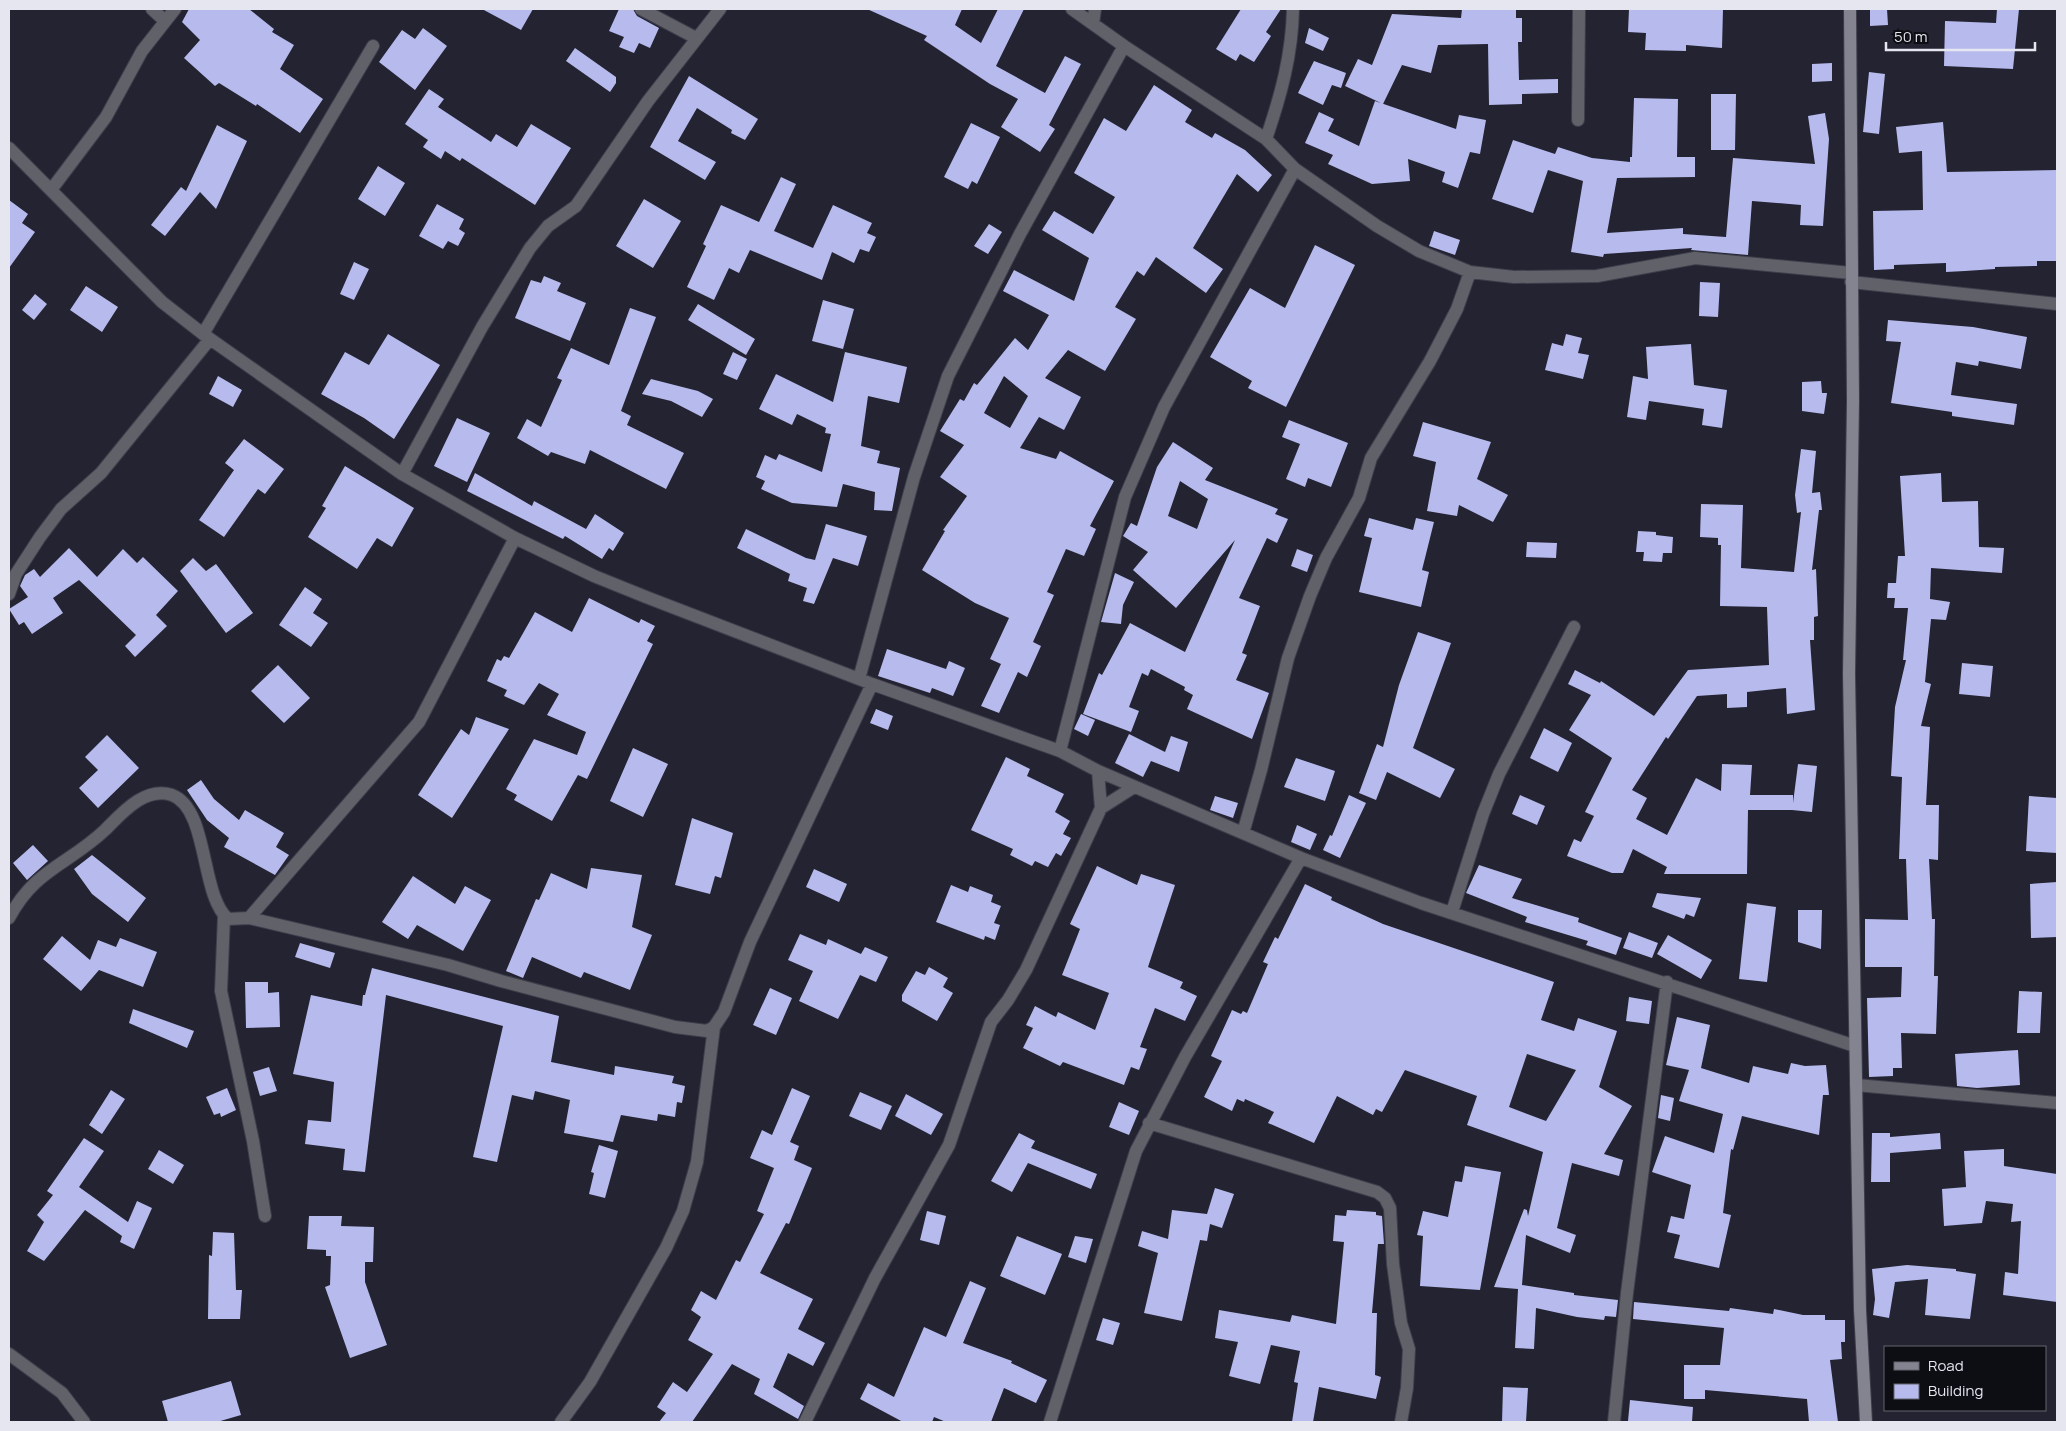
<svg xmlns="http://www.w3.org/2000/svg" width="2066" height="1431" viewBox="0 0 2066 1431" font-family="Manrope,sans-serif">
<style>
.building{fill:#b6baed;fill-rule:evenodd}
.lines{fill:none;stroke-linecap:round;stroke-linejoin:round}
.street-casing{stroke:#3e3e4c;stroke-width:14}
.secondary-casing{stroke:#3e3e4c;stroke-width:14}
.street{stroke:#616269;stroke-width:12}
.secondary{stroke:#838490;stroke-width:12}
</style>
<rect width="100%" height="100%" fill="#232331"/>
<path class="building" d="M189,9h60l25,20 -2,3 22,13 -14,24 43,30 -23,34 -43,-29 -1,2 -37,-23 -4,3 -31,-28 16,-18 -18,-18z
M482,9h51l-12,21z
M619,9h14l4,7 22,12 -9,20 -11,-5 -5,10 -15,-6 5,-10 -15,-6z
M867,9h95l-7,16 26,18 17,-34h26l-28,57 49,27 20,-37 16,8 -32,61 6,4 -15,23 -39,-25 17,-28 -28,-15 -66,-44 3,-4z
M1241,9h40l-15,23 5,4 -17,26 -14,-8 -4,7 -20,-12z
M1462,9h54v9h6v24h-4l1,38 39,-1v14l-36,1v10l-33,1 -1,-61 -50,1 -7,28 -29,-8 -19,39 -38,-18 13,-27 14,6 20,-51 69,4z
M1629,9h94l-1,39 -36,-3v6l-41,-1 1,-17 -18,-1z
M1870,9h17l1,16 -18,1z
M1997,9h22l-6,60 -69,-3 1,-45 51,2z
M423,28l24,18 -32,44 -36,-28 23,-32 13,9z
M1309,28l20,10 -6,13 -18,-8z
M575,48l41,29v6l-6,9 -44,-31z
M1314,61l32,12 -5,15 -9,-3 -9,20 -25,-12z
M1832,63v18l-20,1v-18z
M1869,72l16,2 -6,60 -16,-2z
M689,76l69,43 -13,21 -14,-7 1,-3 -35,-22 -19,33 38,21 -11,18 -55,-33z
M1154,85l38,25 -7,12 27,16 3,-5 30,17 27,25 -14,17 -21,-18 -44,74 30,21 -17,24 -50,-36 -12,19 -7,-5 -22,36 21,12 -31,52 -37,-21 -23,28 36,19 -17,33 -25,-13 -19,31 36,11 4,-8 54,30 -24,45 6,3 -12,27 -18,-7 -19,43 7,3 -21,47 8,4 -14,31 -9,-5 -19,41 -18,-7 20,-42 -11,-5 19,-41 -34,-15 -53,-33 23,-39 -2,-1 24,-34 -27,-19 24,-32 -24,-14 20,-32 4,2 10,-18 3,2 38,-47 13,12 21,-35 -46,-24 11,-21 60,31 15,-43 -47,-28 12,-19 39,23 22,-37 -41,-24 30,-55 22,13zM1004,376l24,20 -18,32 -26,-15z
M429,89l15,10 -6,8 53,35 5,-8 21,13 14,-23 40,24 -36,57 -73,-47 -2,3 -15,-10 -4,8 -18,-12 5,-7 -23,-16z
M1711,94h25l-1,56h-24z
M1634,98l44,1 -1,58h18v20l-78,1 -10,55 76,-5v6l43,3 7,-79 82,6 -7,-48 17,-3 4,26 -6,87 -23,-1 1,-20 -49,-4 -4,54 -57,-5 1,-2 -88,6 -1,3 -32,-5 12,-71 -35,-11 -15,43 -41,-14 21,-59 42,14 3,-7 34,11 38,4v-5h2z
M1375,101l81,28 3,-14 27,5 -6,34 -10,-2 -12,36 -16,-6 3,-10 -37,-13 2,22 -38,3 -44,-20 5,-9 -28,-12 14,-31 15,7 -6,12 31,15z
M1943,122l4,50 110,-2v91h-20v5l-42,1v2l-30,2 -19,1v-9l-52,2v4l-20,1 -1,-59 50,-1 -1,-59 -23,2 -3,-26z
M971,123l29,14 -23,47 -5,-3 -4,8 -24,-12z
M217,125l30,16 -31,68 -16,-17 -35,44 -14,-11 30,-38 5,4z
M378,166l27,17 -20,33 -27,-17z
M781,177l15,7 -22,47 39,17 20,-43 39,18 -5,10 9,4 -7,15 -9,-3 -6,14 -22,-11 -10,28 -72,-30 -11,23 -10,-5 -15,32 -27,-13 19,-41 -3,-2 18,-39 38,17z
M644,199l37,22 -28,47 -37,-22z
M9,200l19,14 -6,9 13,9 -26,36z
M437,204l27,15 -5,10 6,4 -7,13 -10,-5 -5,8 -24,-13z
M989,224l13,8 -14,22 -14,-8z
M1434,231l26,9 -5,15 -26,-9z
M1315,245l40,20 -69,142 -38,-19 4,-7 -42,-24 40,-69 35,20z
M354,262l15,7 -15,31 -14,-6z
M544,276l17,7 -4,8 29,12 -16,38 -55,-23 16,-38 10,3z
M1700,282l20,1 -2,34 -19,-1z
M86,286l32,21 -16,25 -32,-22z
M35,294l12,10 -13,16 -12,-10z
M823,300l31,9 -11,40 -31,-8z
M698,304l57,35 -9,16 -58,-35z
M630,308l26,9 -35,94 10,5 -4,9 57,28 -18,36 -76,-39 -5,14 -34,-12 -3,4 -31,-18 10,-19 14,8 21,-47 -5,-2 14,-30 38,17z
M1888,320l85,7 54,10 -6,32 -42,-8 -1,5 -22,-4 -5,33 66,9 -3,21 -62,-9v-4l-61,-9 10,-61 -15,-1z
M388,334l52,31 -46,74 -30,-21 -43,-24 24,-42 24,13z
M1566,334l16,4 -4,15 11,2 -6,24 -38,-9 7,-27 11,3z
M1691,344l3,41 33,5 -5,38 -20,-3 2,-16 -55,-8 -3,19 -19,-3 6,-41 15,3 -2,-32z
M733,352l14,7 -10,21 -14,-6z
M845,352l62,15 -8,36 -31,-7 -7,50 19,5 -3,12 23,5 -8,43 -18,-1 1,-18 -32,-8 -6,23 -45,-4 -31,-14 4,-8 -9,-4 9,-22 11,5 3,-6 43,18 9,-38 -6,-1 1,-5 -29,-14 -5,11 -33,-16 17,-35 57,28z
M218,376l24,14 -9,17 -24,-13z
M651,379l47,12 15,8 -11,18 -31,-16 -29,-7z
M1821,381l1,12h5l-3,21 -22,-3v-29z
M457,418l33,15 -23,49 -33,-16z
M1289,420l59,23 -17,44 -23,-9 -3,9 -19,-8 14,-35 -18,-7z
M1423,422l68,20 -14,37 31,16 -15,27 -34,-17 -2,11 -30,-5 9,-49 -23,-6z
M244,439l40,30 -19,25 -7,-5 -34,48 -25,-17 35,-50 -9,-7z
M1173,442l40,26 -8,12 73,29 -3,5 13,5 -11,24 -10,-5 -28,60 21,8 -18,47 5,2 -11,25 33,13 -17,46 -65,-30 6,-14 -9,-5 1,-3 -34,-18 -3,7 -6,-3 -13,34 10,4 -8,21 -48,-18 16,-41 3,2 28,-52 55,29 50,-112 -59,68 -43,-38 15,-18 -25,-16 8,-13 6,3 20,-59zM1180,481l28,18 -11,30 -29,-13z
M1801,449l15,2 -4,42 8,-1 2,18h-3l-7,60 4,-1 2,47 -4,1v23h-4l5,70 -28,4 -1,-26 -39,4v15l-20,1v-14l-30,2 -29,43 -2,-2 -34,53 15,8 -11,21 31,16 29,-57 25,13 1,-27 30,1 -2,30h43v8l5,-39 19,2 -5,46 -20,-2h-44l-1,64h-83l3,-7 -34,-18 -10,24h-11l-45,-17 7,-17 7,3 13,-26 -9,-4 27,-54 -43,-28 22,-35 -23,-11 7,-14 25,13 1,-2 53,35 34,-46 81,-5 -2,-58 -47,-1 1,-61h-3v-7l-18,-1 1,-33 42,1 -2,63 53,4 7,-60 -4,1 -2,-18z
M345,466l69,42 -22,39 -15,-9 -20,31 -49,-32 18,-29 -4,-2z
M475,473l57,33 2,-5 52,28 9,-15 29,19 -11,18 -4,-3 -7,11 -37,-23 -2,3 -96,-48z
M1941,473l1,29 36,-1 1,46 25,1 -2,25 -71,-5 -1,31 20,3 -4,18 -15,-1 -6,63 6,2 -10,42 9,1 -4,78h13l-1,55 -9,-1 3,60h3l-1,57h4l-2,58 -35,-1 1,35h-9v8l-24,1 -2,-79 34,-1 1,-30h-37v-48l43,1 -2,-61h-7l3,-82 -11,-1 4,-69 11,-47h-3l5,-52h-14l1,-10h-8l1,-15h8l2,-27h7l-5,-80z
M1369,518l44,12 3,-12 18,4 -12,48 7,2 -8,35 -62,-15 13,-54 -8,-2z
M826,524l41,12 -9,30 -25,-8 -19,46 -11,-3 4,-13 -19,-7 2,-7 -53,-26 9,-19 60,29 9,2z
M1638,531l18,1v3l17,2 -1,16h-9l-1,9 -19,-1 1,-9h-8z
M1527,542l30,1 -1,15 -30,-1z
M69,548l28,29 26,-28 14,14 6,-6 35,34 -22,24 11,11 -32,31 -10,-11 11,-11 -57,-55 -26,18 10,15 -31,21 -8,-12 -5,3 -10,-16 19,-12 -8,-11 5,-11 9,-6 6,8z
M1297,549l16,6 -6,17 -16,-6z
M193,558l13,13 10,-7 37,49 -27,20 -46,-62z
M1115,573l19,9 -11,23 -2,19 -20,-2z
M305,587l17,12 -9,14 15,10 -17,24 -32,-22z
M589,598l50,25 2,-4 14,7 -8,15 6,3 -66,135 -9,-4 -26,46 -38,-21 3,-5 -11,-6 28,-50 43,16 9,-23 -39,-17 12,-21 -20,-11 -15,22 -20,-9 3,-6 -20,-9 10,-22 4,2 3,-5 5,2 26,-46 37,20z
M1418,632l33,11 -38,105 42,21 -15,29 -53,-26 -11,28 -17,-7 18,-49 6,3 16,-62z
M887,649l59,20 3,-8 16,7 -12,28 -21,-8 -2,5 -52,-17z
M1962,663l31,3 -3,31 -31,-3z
M278,665l32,33 -26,25 -33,-32z
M876,709l17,7 -5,14 -18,-7z
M1081,714l14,6 -7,16 -14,-7z
M476,717l33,12 -57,89 -34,-23 43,-66 8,6z
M1544,728l28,15 -14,29 -28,-14z
M1129,734l36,18 6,-16 17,6 -9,30 -28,-11 -8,16 -28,-14z
M107,735l32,33 -41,40 -19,-20 19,-18 -13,-13z
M633,748l35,16 -25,53 -33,-16z
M1006,757l24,12 -3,7 37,18 -9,18 15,9 -7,13 8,4 -10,18 -5,-3 -8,14 -13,-6 -3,5 -22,-11 3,-6 -42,-19z
M1296,758l39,13 -10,30 -41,-14z
M201,780l13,19 25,21 6,-10 39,23 -8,14 13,8 -14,20 -51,-28 5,-9 -22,-18 -20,-30z
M1349,795l17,8 -26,55 -17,-8 7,-15 2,1z
M1520,795l25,11 -8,19 -25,-11z
M1215,796l23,7 -5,15 -23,-8z
M2029,796l28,2v55l-31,-2z
M692,818l41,15 -12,45 -6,-2 -5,18 -35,-9z
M1297,825l20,9 -7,16 -19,-8z
M33,845l15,16 -21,19 -14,-17z
M92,855l54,43 -18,24 -36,-28 -18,-25z
M1479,865l43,14 -10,19 67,20 -1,4 44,16 -6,17 -30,-10 2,-4 -63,-19 2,-5 -61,-24z
M1097,866l40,19 4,-11 34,11 -27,82 35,15 -3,6 17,8 -12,25 -30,-13 -15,39 7,2 -8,21 -8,-3 -7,18 -61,-23 -3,4 -37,-18 10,-20 -7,-3 9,-19 21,11 2,-5 37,18 14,-37 -47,-18 18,-46 -10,-5z
M591,868l51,7 -10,52 20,8 -22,55 -46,-18 -3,6 -49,-21 -9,21 -17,-7 30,-72 3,1 12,-27 36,16z
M814,869l33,15 -8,18 -33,-15z
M413,876l42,28 10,-18 26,14 -28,51 -46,-26 -9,14 -26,-17z
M2057,882v55l-26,1 -1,-54z
M1305,884l27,13 -1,3 52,24 171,58 -13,38 33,11 4,-13 39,13 -18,56 33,19 -28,48 19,6 -4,16 -47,-13 -15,65 19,7 -6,18 -44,-18 -4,50 52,8v2l44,5 -2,17 -11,-1 -1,4 -27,-3 -41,-9 -2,41 -19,-1 3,-59 -24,-2 30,-78 3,1 1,6 15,-64 -76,-27 10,-29 -72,-26 -23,42 -6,-3 -3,6 -36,-19 -23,47 -46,-20 6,-11 -29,-13 -1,3 -7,-3 -5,12 -28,-14 18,-36 -11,-5 21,-46 9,4 2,-3 4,2 21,-49 -5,-2 12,-25 3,2zM1527,1054l49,16 -30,51 -37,-14z
M951,885l17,7 2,-6 23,9 -2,7 10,4 -7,17 6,2 -5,15 -10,-4 -1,4 -48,-18z
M1657,893l44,5 -7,19 -8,-3 -2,5 -32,-12z
M1747,903l29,4 -9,75 -28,-3z
M1798,910h24l-1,39 -23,-7z
M1629,932l29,11 -6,15 -29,-10z
M800,934l26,11 2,-6 33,15 4,-7 23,10 -12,25 -16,-7 -22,44 -39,-18 14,-30 -25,-11z
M1668,935l44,25 -11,19 -44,-25z
M62,936l28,24 8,-20 18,7 4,-9 37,14 -14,35 -44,-17 -18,21 -38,-32z
M300,943l35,10 -5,15 -35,-11z
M929,967l19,11 -5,9 10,6 -16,28 -35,-20v-6l14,-24 9,4z
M372,968l187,48 -8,46 63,13 1,-9 59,10 -2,7 13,3 -3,17 -5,-1 -2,15 -17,-3 -1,7 -36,-6 -8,27 -49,-9 6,-33 -35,-9 -2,9 -21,-5 -15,67 -24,-5 30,-131 -117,-31 -21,177 -22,-2 2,-21 -40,-5 3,-24 23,2 3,-40 -41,-8 18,-79 51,11 1,-11h2z
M245,982h23v11l11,-1 1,35 -34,1z
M770,988l22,10 -16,37 -23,-10z
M2019,991l23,1 -2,41h-23z
M1629,997l23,4 -3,23 -23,-3z
M133,1009l61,22 -7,17 -58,-25z
M1677,1017l33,8 -9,43 48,15 4,-17 35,8 3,-11 14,3 21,-1 3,30h-6l-4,40 -77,-19 -9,34 -2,-1 -8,64 8,2 -12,53 -45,-10 6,-23 -13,-3 4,-16 13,3 7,-34 -39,-13 13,-36 49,17 9,-39 -44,-13 10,-31 -23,-5z
M2018,1050l2,35 -43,3 -20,-2 -2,-32z
M269,1067l8,24 -17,5 -7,-24z
M227,1088l9,22 -15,7 -1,-4 -6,2 -8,-18z
M792,1088l18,8 -20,46 9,4 -5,14 18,8 -23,56 -3,-1 -26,50 53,26 -15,30 27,14 -12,23 -25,-13 -15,34 31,19 -6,13 -44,-25 6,-15 -28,-15 -40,58h-33l7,-9 -9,-6 16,-25 14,10 26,-38 -25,-14 13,-23 -10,-7 10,-19 15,9 20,-40 4,2 24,-48 -7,-3 17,-43 -24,-10 12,-28 10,5z
M111,1090l14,9 -23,35 -13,-9z
M860,1092l32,14 -11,24 -32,-14z
M906,1094l37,20 -12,21 -36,-19z
M1661,1095l13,3 -4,23 -12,-3z
M1119,1102l20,9 -10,24 -20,-8z
M1019,1133l16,8 -4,7 66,26 -6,15 -63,-26 -16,29 -21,-11z
M1872,1133h18v4l50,-4 1,16 -51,4v29h-19z
M84,1138l20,13 -25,36 49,35 9,-21 15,7 -18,41 -14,-7 2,-6 -37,-26 -41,51 -17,-10 17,-29 -7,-7 16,-20 -6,-4z
M599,1145l19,6 -13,47 -16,-4 5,-21 -3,-1z
M2004,1149v17l53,8v128l-54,-7 2,-23 13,2 3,-53 -10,1 2,-18 -27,-3 -4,22 -38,3 -2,-37 24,-2 -2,-36z
M159,1150l25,15 -11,19 -25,-15z
M1465,1166l36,6 -21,118 -60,-4 3,-50 -6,-1 6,-24 25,6 7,-36 7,1z
M1215,1188l19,6 -12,34 -12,-4 -3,17 -7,-1 -18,81 -38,-8 14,-60 -20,-7 4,-15 26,8 4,-29 35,4z
M1347,1210l29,2v3l6,1 2,28h-6l-6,69h5l-2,62 6,2 -5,22 -57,-12 -6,35h-21l6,-39 -4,-1 6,-31 -29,-6 -11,39 -31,-8 9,-34 -23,-4 4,-28 71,12 2,-7 44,9 8,-82 -11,-1 2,-26 11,1z
M927,1211l19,5 -7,29 -19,-5z
M309,1216h33l-1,10 33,1 -1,35h-8v20l22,63 -37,13 -25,-71 5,-2 1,-29h-5v-6l-19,-1z
M213,1232l21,1 2,57h6l-2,29h-32l1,-64 3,1z
M1017,1236l45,18 -17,41 -45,-19z
M1075,1236l18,3 -7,24 -18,-6z
M1907,1265l49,4v2l20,3 -6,45 -45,-4 3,-36 -33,3 -6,36 -16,-3 2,-16 -3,-30z
M970,1281l16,7 -23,55 49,18 -1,2 36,17 -11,23 -32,-15 -13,34h-45l-12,-5 -2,5h-29l-43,-23 8,-16 26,14 30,-70 22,10z
M1634,1302l95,9 1,-3 43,6 1,-5 29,6h22v5h20v22h-4l1,17 -12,1 8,62h-29l-2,-23 -102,-9v9h-21v-34h36l4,-37 -91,-9z
M1103,1318l17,5 -7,22 -17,-5z
M231,1381l10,34 -24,7h-49l-6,-21z
M1503,1387l25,1 -2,34h-24z
M1630,1400l63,7 -1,15 -64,-1z"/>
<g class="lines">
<g class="street-casing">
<path id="street" d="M152,9l13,12
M641,9l55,29
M1072,9l52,37 142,93 29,30 82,57 42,25 51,21 44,5 83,-1 98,-18 156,15
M1093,24l2,-15
M1578,120l1,-111
M1266,139c15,-44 26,-84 27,-130
M9,148l153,154 41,32 199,140 113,64 79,38 52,21 226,87 188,67 38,20 203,87 120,45 434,143
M51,190l55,-73 36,-66 33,-42
M1851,282l206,22
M203,334l170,-288
M402,474l80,-147 48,-79 18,-22 28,-20 72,-105 72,-92
M9,594l7,-20 24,-37 21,-28 40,-36 109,-134
M859,679l55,-202 34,-101 72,-142 104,-188
M1060,751l65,-254 39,-90 131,-238
M1101,808l33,-21
M1243,833l18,-63 27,-112 22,-62 16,-38 33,-60 12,-40 59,-97 27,-52 13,-37
M1452,912l31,-98 16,-40 75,-147
M224,916l-3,75 32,150 12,75
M9,918c26,-49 59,-53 96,-88 17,-17 40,-44 67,-35 37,14 28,100 56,124l21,-1 199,47 53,16 174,46 32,4 7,-4 10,-15 26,-70 122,-258
M249,918l170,-196 96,-184
M1856,1085l201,18
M1149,1123l228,69 8,6 5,10 3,56 8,59 8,26 -2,39 -6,34
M9,1354l53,39 22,29
M561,1422l29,-40 76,-134 17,-37 14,-49 17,-135
M805,1422l70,-144 74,-133 42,-123 17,-22 18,-30 75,-162 -3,-37
M1050,1422l86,-271 49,-94 116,-199
M1614,1422l13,-129 40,-311"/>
</g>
<g class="secondary-casing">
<path id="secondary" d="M1850,9l3,392 -4,273 11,636 6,112"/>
</g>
<use href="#street" class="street"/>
<use href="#secondary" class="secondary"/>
</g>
<rect width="2066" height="1431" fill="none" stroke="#e5e6ef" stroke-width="20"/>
<rect x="1884" y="1346" width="162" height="65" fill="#0d0d14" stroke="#63646c"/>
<rect x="1894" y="1362" width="25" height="8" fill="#838490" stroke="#63646c"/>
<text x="1928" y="1371" font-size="15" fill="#e5e6ef">Road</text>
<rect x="1894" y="1384" width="25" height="15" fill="#b6baed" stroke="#63646c"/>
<text x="1928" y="1396" font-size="15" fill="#e5e6ef">Building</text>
<path d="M1886 42v8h149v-8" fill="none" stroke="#e5e6ef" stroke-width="2.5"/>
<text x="1894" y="42" font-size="15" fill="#e5e6ef" stroke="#0d0d14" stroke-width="4" paint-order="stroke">50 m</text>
</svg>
